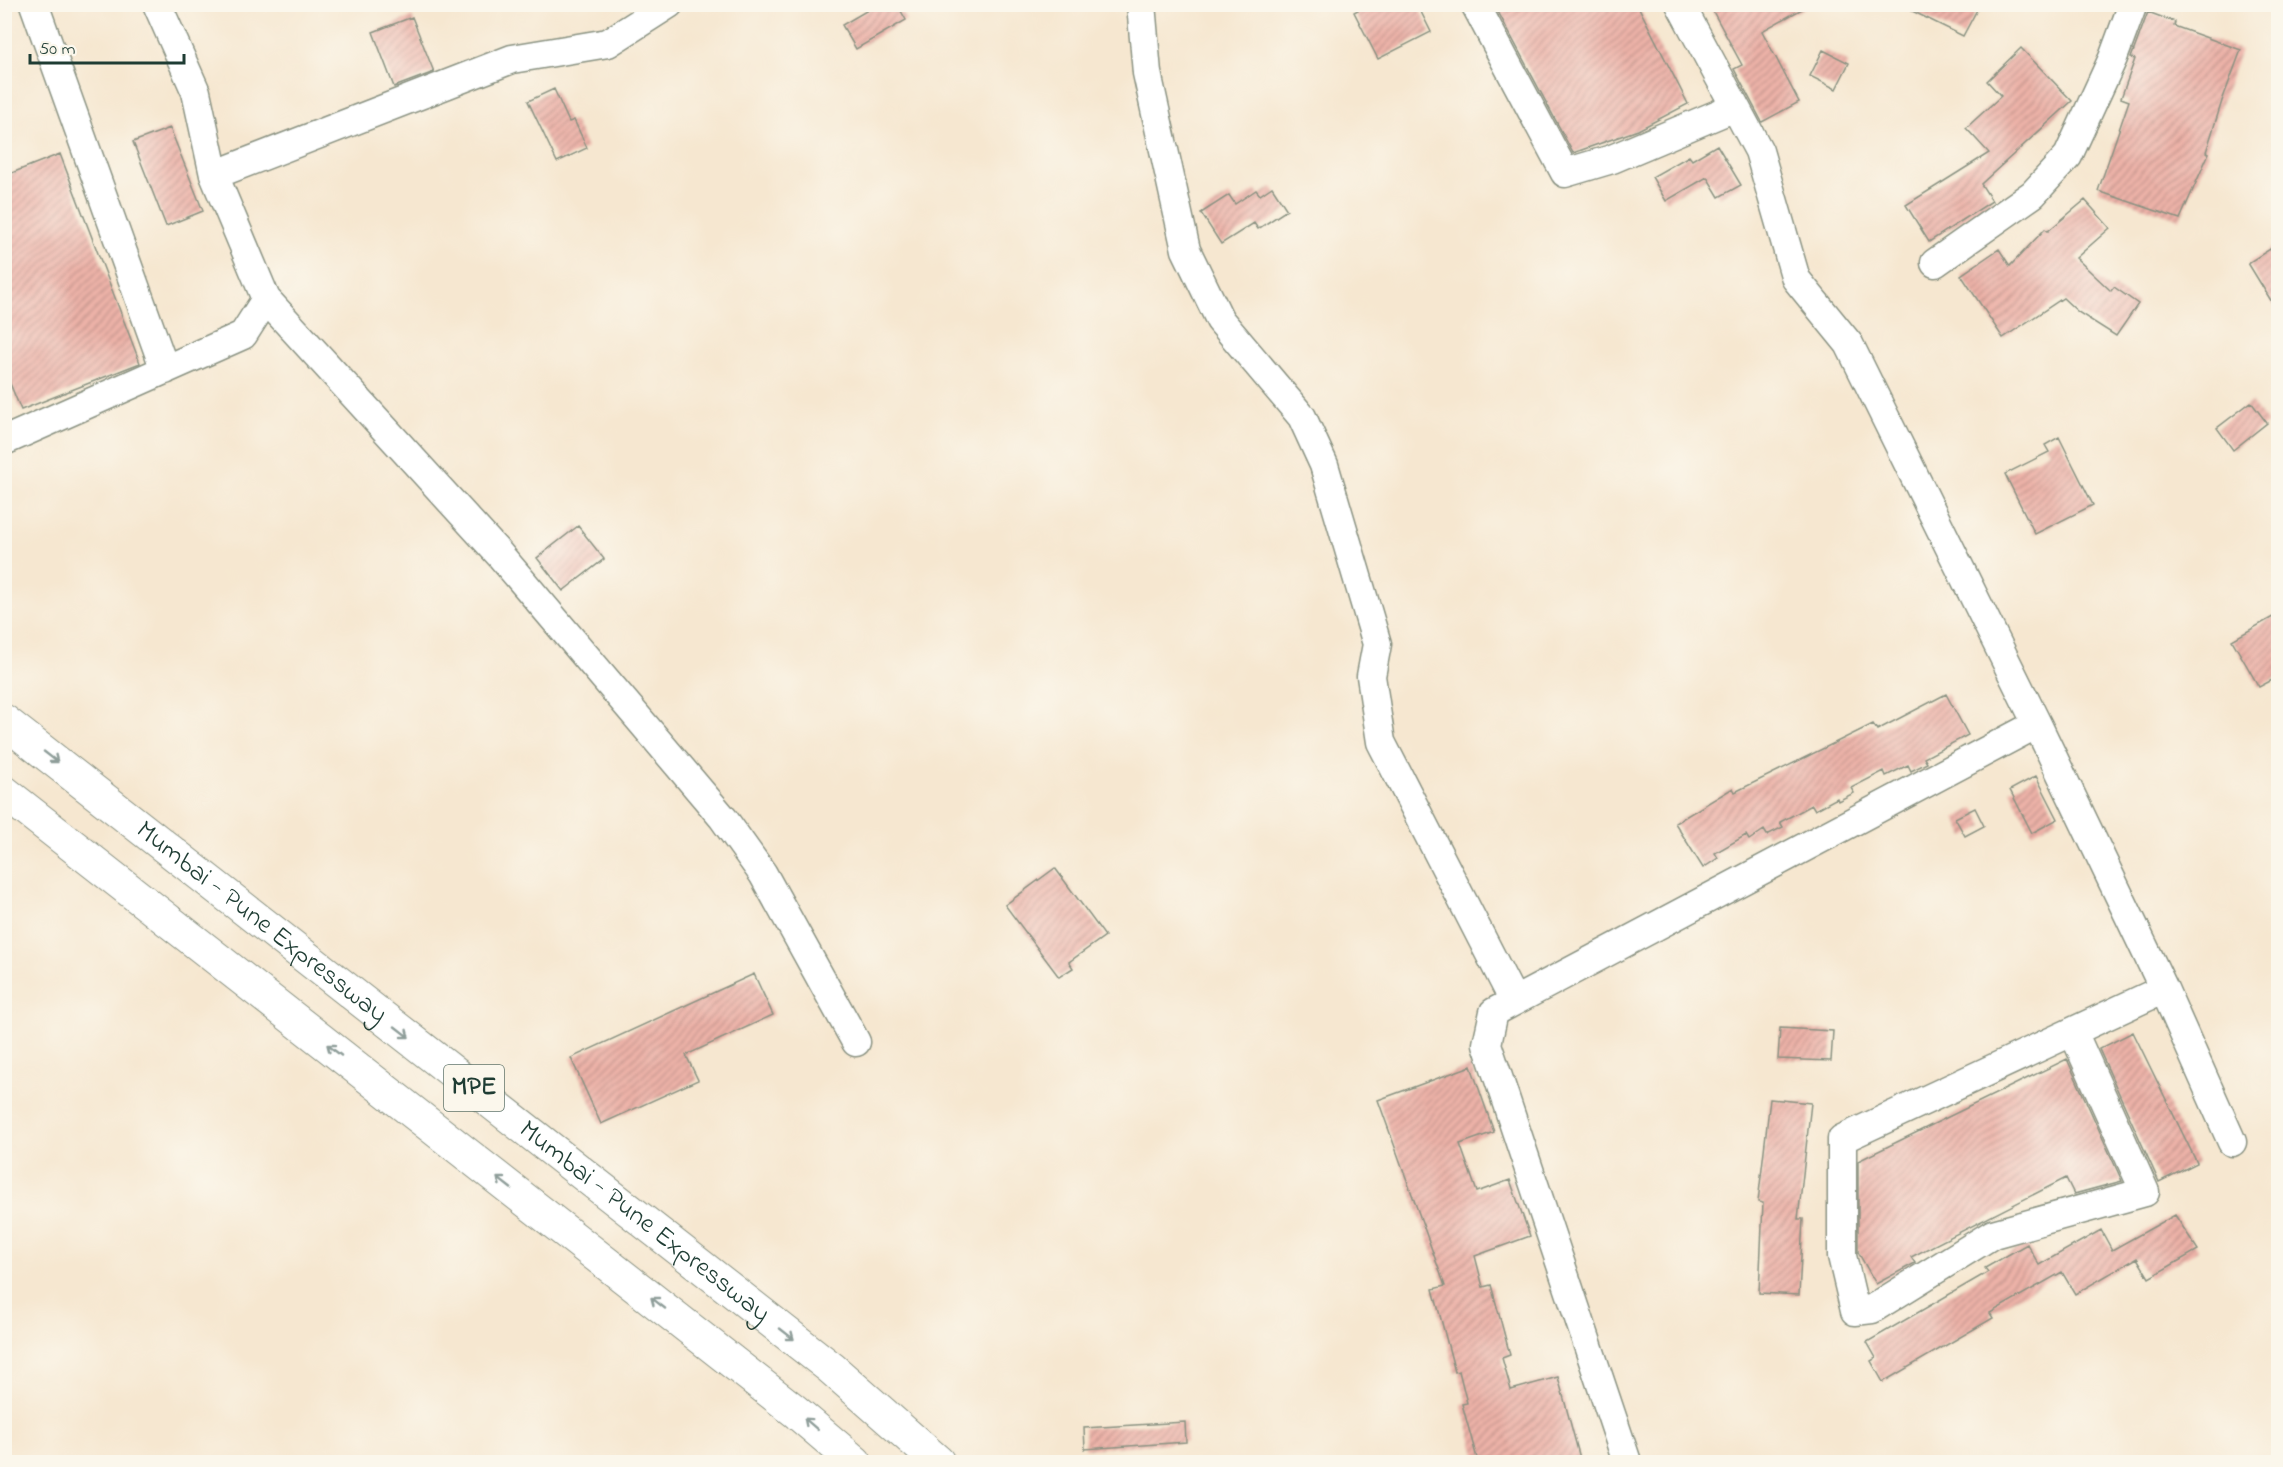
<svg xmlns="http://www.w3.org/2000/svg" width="2283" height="1467" viewBox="0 0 2283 1467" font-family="'Indie Flower',sans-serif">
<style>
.building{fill:url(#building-hatch)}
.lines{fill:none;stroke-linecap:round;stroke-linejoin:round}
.minor-casing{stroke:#8a9282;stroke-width:31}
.highway-casing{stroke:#8a9282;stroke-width:35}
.minor{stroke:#fff;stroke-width:28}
.highway{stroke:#fff;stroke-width:33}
.oneway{stroke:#8f9e9a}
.labels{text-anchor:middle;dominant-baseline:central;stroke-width:4.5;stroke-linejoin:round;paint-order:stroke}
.shield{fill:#fbf7ec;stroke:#61756b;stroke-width:1.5}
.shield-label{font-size:26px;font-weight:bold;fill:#1f3d34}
.street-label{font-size:27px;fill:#1f3d34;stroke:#fbf7ec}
</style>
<defs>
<pattern id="building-hatch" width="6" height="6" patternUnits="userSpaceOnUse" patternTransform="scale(1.5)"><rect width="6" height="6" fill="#edb2a8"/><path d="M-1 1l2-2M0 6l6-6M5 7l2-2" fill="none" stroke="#bf928a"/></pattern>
</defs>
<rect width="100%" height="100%" fill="#fbf7ec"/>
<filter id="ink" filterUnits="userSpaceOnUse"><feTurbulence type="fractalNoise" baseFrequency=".0167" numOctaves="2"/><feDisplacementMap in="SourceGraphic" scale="12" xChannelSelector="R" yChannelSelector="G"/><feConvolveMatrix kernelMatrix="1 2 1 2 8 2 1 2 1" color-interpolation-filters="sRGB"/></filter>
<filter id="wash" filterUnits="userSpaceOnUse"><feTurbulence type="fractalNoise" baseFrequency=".008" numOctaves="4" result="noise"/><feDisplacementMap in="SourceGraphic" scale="24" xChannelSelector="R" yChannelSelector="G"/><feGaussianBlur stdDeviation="1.35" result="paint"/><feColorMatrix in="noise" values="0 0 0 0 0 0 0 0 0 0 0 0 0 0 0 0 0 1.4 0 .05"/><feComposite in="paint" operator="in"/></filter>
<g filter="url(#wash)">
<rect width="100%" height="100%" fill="#f6e7d0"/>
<g id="blocks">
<path class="building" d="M878,4h19l9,16 -50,29 -14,-24z
M1369,4h48l14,28 -53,27 -24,-47z
M1494,4h143l51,100 -50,26 -65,23z
M1709,4h102l-49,27 37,71 -37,20 -28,-53 8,-4z
M1898,4h82l-17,32z
M2148,12l27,10 -1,4 67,24 -19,51 -16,51 3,1 -29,66 -82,-28 31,-90 -8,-3 14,-39 -4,-1z
M412,17l22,55 -40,15 -21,-55z
M2021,48l51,53 -91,83 11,17 -63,41 -23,-37 83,-52 -23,-25 35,-32 -14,-15z
M1823,50l26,13 -13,26 -26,-13z
M554,89l15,33 5,-2 13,28 -30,14 -29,-61z
M170,128l33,83 -37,15 -33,-84z
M1717,145l24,40 -22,12 -12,-20 -41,24 -14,-24 37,-21 3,4z
M60,154l80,209 -119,47 -17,-41v-193z
M1272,187l15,23 -29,19 -4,-6 -33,21 -20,-31 28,-18 6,9 21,-14 4,5z
M2085,200l25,28 -34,30 35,33 3,-4 24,17 -22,32 -38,-24 -15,-14 -60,40 -42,-63 38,-26 11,17 35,-37 3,2z
M2278,244v68l-30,-49z
M2251,402l16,21 -34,27 -16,-22z
M2059,437l34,68 -58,29 -30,-60 44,-22 -4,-7z
M578,526l26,33 -41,32 -26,-33z
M2278,614v63l-19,10 -27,-47z
M1946,694l22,41 -44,23 3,5 -16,8 -3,-6 -22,11 -2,-5 -33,17 3,5 -16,8 -1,-3 -22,12 -3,-5 -32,17 3,5 -16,8 -3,-5 -15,10 -3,-5 -31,18 3,5 -15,10 -28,-45 58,-35 2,4 138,-68 4,6z
M2036,776l22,43 -26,14 -22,-43z
M1975,808l9,18 -19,10 -10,-18z
M1055,868l50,68 -36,26 4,6 -14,9 -54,-72z
M754,974l19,41 -87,40 12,25 -97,44 -30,-66z
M1780,1028l53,3 -2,30 -53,-2z
M2133,1032l64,131 -38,19 -60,-133z
M2067,1059l55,122 -48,13 -8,-16 -155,79 4,6 -39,21 -18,-32v-91z
M1471,1066l23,66 -34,12 17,48 33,-12 20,56 -55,20 8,31 8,-2 19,70 -8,3 9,32 47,-13 23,85h-103l-16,-58 5,-1 -8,-32 -4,1 -22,-83 12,-3 -67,-186z
M1770,1099l41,4 -13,116h5l-4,76 -40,-2 4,-90 -5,-1z
M2175,1215l23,35 -49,28 -12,-20 -62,36 -13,-22 -72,41 3,5 -110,64 -12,-21 5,-3 -9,-16 121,-70 -3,-4 42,-24 12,21 62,-35 11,20z
M1185,1422l1,20 -101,7 -1,-21z"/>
</g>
</g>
<g filter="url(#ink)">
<use href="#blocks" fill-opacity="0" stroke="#8a9282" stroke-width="1.5"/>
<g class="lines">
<g class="minor-casing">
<path id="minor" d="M34,4l131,366
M1141,4l6,69 39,177 34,70 82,97 22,48 53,179 -6,32 10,66 133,259
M1475,4l90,169 47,-14 123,-52
M214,175l298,-116 96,-16 61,-39
M1935,263l98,-69 35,-38 45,-98 20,-54
M266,299l234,256 223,263 40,56 93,168
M4,441l239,-106 23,-36 -52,-124 -18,-83 -39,-88
M2037,724l127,265 68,153
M2074,1034l71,158 -152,42 -121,75 -17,2 -13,-55v-117l322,-150
M1627,1462l-140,-418 7,-32 543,-288 -188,-380 -53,-65 -37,-128 -79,-147"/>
</g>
<g class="highway-casing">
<g id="highway">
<path id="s1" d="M4,721l827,647 107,94"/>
<path d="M4,792l791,619 60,51"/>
</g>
</g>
<use href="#minor" class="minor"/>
<use href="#highway" class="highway"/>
</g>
<defs><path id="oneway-shaft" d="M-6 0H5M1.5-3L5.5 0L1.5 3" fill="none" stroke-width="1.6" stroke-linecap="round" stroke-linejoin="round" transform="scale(1.5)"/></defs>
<g class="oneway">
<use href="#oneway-shaft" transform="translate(51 757) rotate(38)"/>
<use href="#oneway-shaft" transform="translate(402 1032) rotate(38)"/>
<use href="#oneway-shaft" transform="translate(334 1050) rotate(-142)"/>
<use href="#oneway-shaft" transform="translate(504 1183) rotate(-142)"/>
<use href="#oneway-shaft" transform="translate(658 1303) rotate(-142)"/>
<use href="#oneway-shaft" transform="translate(787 1334) rotate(38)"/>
<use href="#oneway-shaft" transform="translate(811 1424) rotate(-139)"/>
</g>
</g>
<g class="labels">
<rect class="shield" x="444" y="1065" width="60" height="46" rx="4.5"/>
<g class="shield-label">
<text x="474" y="1088">MPE</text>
</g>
<g class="street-label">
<text stroke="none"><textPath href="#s1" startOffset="327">Mumbai - Pune Expressway</textPath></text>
<text stroke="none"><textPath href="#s1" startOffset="813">Mumbai - Pune Expressway</textPath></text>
</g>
</g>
<rect width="2283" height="1467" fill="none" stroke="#fbf7ec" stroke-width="24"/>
<path d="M30 54v9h154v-9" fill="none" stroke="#1f3d34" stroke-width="3"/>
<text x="39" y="54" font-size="18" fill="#1f3d34" stroke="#fbf7ec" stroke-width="4.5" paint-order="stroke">50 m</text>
</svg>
